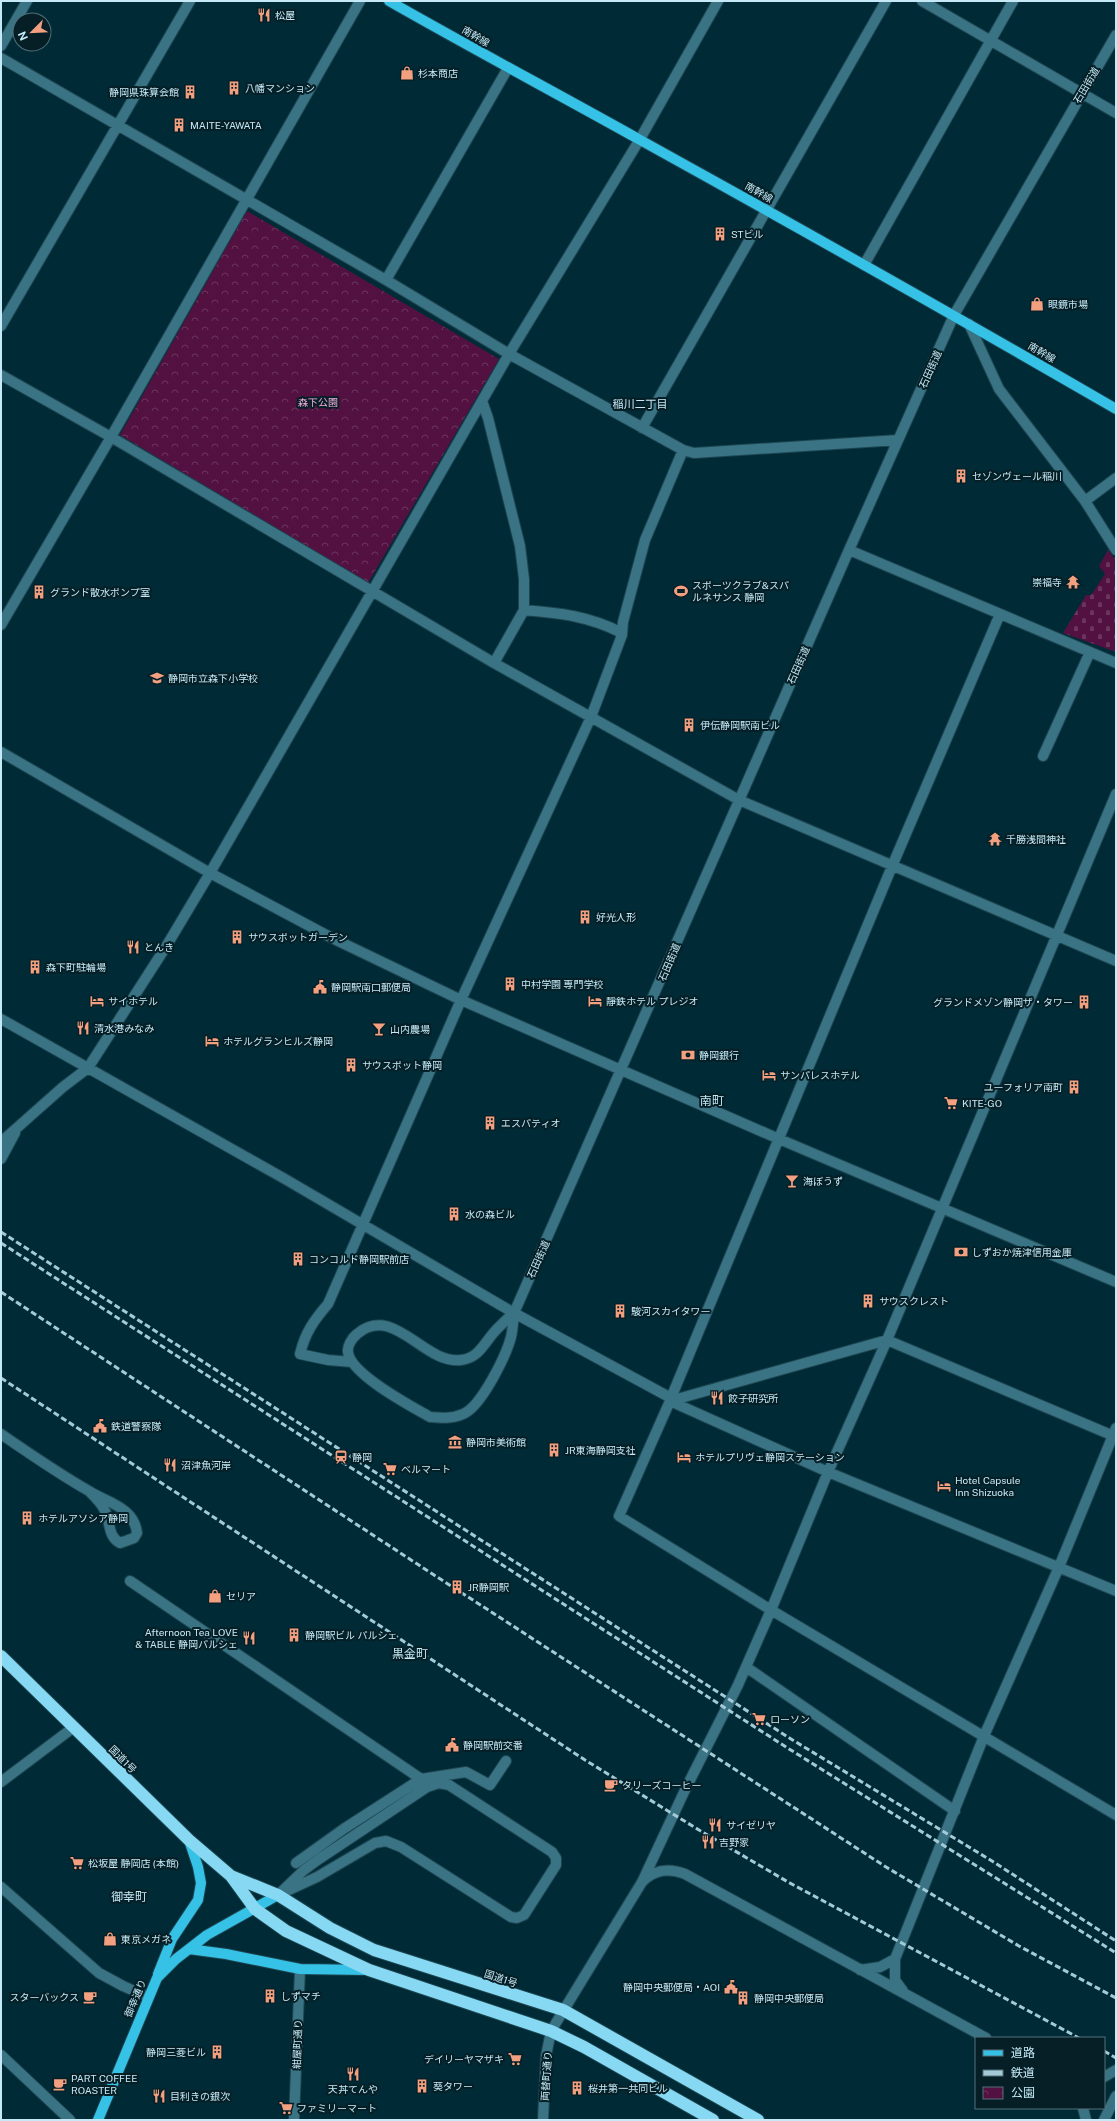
<svg xmlns="http://www.w3.org/2000/svg" width="1117" height="2121" viewBox="0 0 1117 2121" font-family="'Public Sans','Noto Sans JP',sans-serif">
<style>
.cemetery{fill:url(#cemetery-stones)}
.park{fill:url(#park-crowns)}
.lines{fill:none;stroke-linecap:round;stroke-linejoin:round}
.minor-casing{stroke:#1c4550;stroke-width:12}
.major-casing{stroke:#1c4550;stroke-width:12}
.highway-casing{stroke:#1c4550;stroke-width:14}
.minor{stroke:#397384;stroke-width:10}
.major{stroke:#36c1e6;stroke-width:10}
.highway{stroke:#86d8f3;stroke-width:12}
.rail{stroke:#a5cad7;stroke-width:3;stroke-dasharray:6 3;stroke-linecap:butt}
.labels{text-anchor:middle;dominant-baseline:central;stroke-width:4;stroke-linejoin:round;paint-order:stroke}
.poi-label{font-size:10px;fill:#c5e9f6;stroke:#061f26;text-anchor:start}
.street-label{font-size:10px;fill:#c5e9f6;stroke:#061f26}
.park-label{font-size:10px;fill:#f7addd;stroke:#061f26}
.neighbourhood-label{font-size:11px;fill:#c5e9f6;stroke:#061f26}
.quarter-label{font-size:12px;fill:#c5e9f6;stroke:#061f26}
</style>
<defs>
<pattern id="cemetery-stones" width="16" height="16" patternUnits="userSpaceOnUse"><rect width="16" height="16" fill="#531141"/><path d="M2 7V4a2 2 0 0 1 4 0v3zM10 15v-3a2 2 0 0 1 4 0v3z" fill="#6a345d"/></pattern>
<pattern id="park-crowns" width="20" height="18" patternUnits="userSpaceOnUse"><rect width="20" height="18" fill="#531141"/><path d="M2 6a3 3 0 1 1 6 0M12 15a3 3 0 1 1 6 0" fill="none" stroke="#6a345d"/></pattern>
</defs>
<rect width="100%" height="100%" fill="#002a35"/>
<path class="cemetery" d="M1108,550l8,10v92l-53,-19 23,-38h5l14,-21 -6,-8z"/>
<path class="park" d="M247,211l252,148 -131,224 -248,-148z"/>
<g class="lines">
<g class="minor-casing">
<path id="minor" d="M718,1l-78,138 -131,215 174,96 11,3 204,-13
M922,1l194,112
M1,46l26,-45
M1,58l385,222 123,74 -299,519 -43,72 -79,123 -25,19 -62,55
M864,265l149,-264
M386,280l122,-212
M969,324l30,65 86,112 31,49
M1,326l189,-325
M1,375l110,62 383,226 245,137 377,161
M482,401l6,17 32,128 4,33v31l-30,53
M642,428l244,-427
M1085,501l31,-23
M849,550l267,113
M524,610c36,3 65,6 98,23
M1,625l110,-188 249,-436
M1,752l209,121 122,65 129,62 318,139 337,143
M1043,756l47,-104
M1,1019l284,160 229,134 157,85 -1,3 217,-61 229,97
M1,1159l14,-26
M514,1313c-6,5 -12,11 -17,16 -12,12 -17,29 -36,31 -37,5 -67,-57 -104,-26 -5,4 -10,12 -9,18 2,22 63,54 82,65 11,1 22,2 33,-3 18,-7 43,-58 48,-77 2,-8 2,-16 3,-24l335,-763 105,-235 162,-280
M352,1362l-24,-2 -28,-6c5,-21 14,-34 28,-50l133,-304 130,-283 31,-82 1,-13 22,-82 38,-90
M671,1398l222,-534 107,-250
M1,1434c29,20 58,40 88,57 12,8 26,11 37,21 7,6 10,12 11,21l-3,5 -14,5c-13,-7 -9,-22 -16,-34 -3,-6 -9,-12 -14,-17
M130,1581l291,198
M1116,1591l-288,-119 -158,-71 -51,115 152,94 345,205
M746,1667l209,144
M1,1782l73,-55
M439,1783l10,2 103,67 4,6v7l-32,50 -7,3 -6,-1 -110,-70 -15,-6 -11,2 -58,34 -39,18 26,-25 15,-11 108,-72z
M296,1863l49,-35 76,-49 45,-7 24,13 16,-24
M642,1882l43,-92 53,-105 33,-75 57,-138 59,-132 229,-546
M1,1887l98,86 24,13 25,11
M860,1970l20,-3 15,-8
M903,1991l-8,-11v-21l89,-223 75,-169 57,-139
M1,2055l69,65
M1104,2077l12,-7
M1083,2108l3,12
M294,2120l6,-151
M543,2120l3,-64 5,-25 91,-149c13,-13 27,-14 43,-8l301,164
M1104,2120l12,-24"/>
</g>
<g class="major-casing">
<path id="major" d="M389,1c84,48 169,93 253,140 159,88 317,177 474,268
M189,1949l37,5 74,15 67,1
M158,1974l14,-35 26,-39 3,-17 -3,-16 -9,-27
M98,2120l59,-142 19,-19 31,-24 71,-40"/>
</g>
<g class="highway-casing">
<path id="highway" d="M1,1656l188,184 42,36 24,33 31,22 83,39 182,61 33,16 129,73
M231,1876l47,19 52,33 44,22 189,60 195,110"/>
</g>
<use href="#minor" class="minor"/>
<use href="#major" class="major"/>
<use href="#highway" class="highway"/>
<path class="rail" d="M1,1232l790,507 201,122 124,80
M1,1243l785,504 330,206
M1,1292l430,281 455,294 133,79 97,52
M1,1378l584,382 114,70 89,52 291,156
M1104,2051l12,7"/>
</g>
<defs>
<g id="restaurant-bare" transform="scale(1.08)"><path d="M-5-6h1v4h1v-4h1v4h1v-4h1v5L-1.5 .5V6h-2V.5L-5-1ZM5-6V6H3V1.5H1.5Q1.5-4 5-6Z" fill="#f3a081" stroke="#061f26" stroke-width="2.5" paint-order="stroke"/></g>
<g id="shop-bare" transform="scale(1.08)"><path d="M-5-2.5h2.3a2.7 3.5 0 0 1 5.4 0H5L5.5 6h-11ZM-1.5-2.5h3a1.5 2.3 0 0 0-3 0Z" fill="#f3a081" stroke="#061f26" stroke-width="2.5" paint-order="stroke"/></g>
<g id="building-bare" transform="scale(1.08)"><path d="M-4-6H4V6H1V3H-1V6H-4ZM-2.5-4.3h1.7v1.8h-1.7ZM.8-4.3h1.7v1.8H.8ZM-2.5-1h1.7V.8h-1.7ZM.8-1h1.7V.8H.8Z" fill="#f3a081" stroke="#061f26" stroke-width="2.5" paint-order="stroke"/></g>
<g id="temple-bare" transform="scale(1.08)"><path d="M0-6L5-2H3V0L6.5 2.5H4V6H1.5V3h-3V6H-4V2.5H-6.5L-3 0V-2H-5Z" fill="#f3a081" stroke="#061f26" stroke-width="2.5" paint-order="stroke"/></g>
<g id="stadium-bare" transform="scale(1.08)"><path d="M0-5a6.5 5 0 1 0 0 10a6.5 5 0 1 0 0-10ZM-3.5-1.8h7v3.6h-7Z" fill="#f3a081" stroke="#061f26" stroke-width="2.5" paint-order="stroke"/></g>
<g id="school-bare" transform="scale(1.08)"><path d="M0-5L7-2L0 1L-7-2ZM-4 1L0 2.5L4 1V4Q0 6-4 4Z" fill="#f3a081" stroke="#061f26" stroke-width="2.5" paint-order="stroke"/></g>
<g id="civic-bare" transform="scale(1.08)"><path d="M-.6-6.5H3V-4.5H.6V-3L4-1V1h2V6H-6V1h2V-1L-.6-3ZM-1.2 2.5V6h2.4V2.5Z" fill="#f3a081" stroke="#061f26" stroke-width="2.5" paint-order="stroke"/></g>
<g id="hotel-bare" transform="scale(1.08)"><path d="M-6-4.5h1.5V1H6V5H4.5V3h-9V5H-6ZM-4 0a1.8 1.8 0 1 1 3.6 0ZM.5 0V-2.5h3Q6-2.5 6 0Z" fill="#f3a081" stroke="#061f26" stroke-width="2.5" paint-order="stroke"/></g>
<g id="bar-bare" transform="scale(1.08)"><path d="M-6-5H6L.8 .8V4.5H3.5V6h-7V4.5H-.8V.8Z" fill="#f3a081" stroke="#061f26" stroke-width="2.5" paint-order="stroke"/></g>
<g id="bank-bare" transform="scale(1.08)"><path d="M-6-4H6V4H-6ZM0-2.3a2.3 2.3 0 1 0 0 4.6a2.3 2.3 0 1 0 0-4.6Z" fill="#f3a081" stroke="#061f26" stroke-width="2.5" paint-order="stroke"/></g>
<g id="supermarket-bare" transform="scale(1.08)"><path d="M-6-5.5h2.5l.6 2H6L4.5 2H-2.5L-4.4-4H-6ZM-1.5 3.2a1.3 1.3 0 1 0 .1 0ZM3 3.2a1.3 1.3 0 1 0 .1 0Z" fill="#f3a081" stroke="#061f26" stroke-width="2.5" paint-order="stroke"/></g>
<g id="museum-bare" transform="scale(1.08)"><path d="M0-6L6-3V-2H-6V-3ZM-5-1h2V3h-2ZM-1-1h2V3h-2ZM3-1h2V3H3ZM-6 4H6V6H-6Z" fill="#f3a081" stroke="#061f26" stroke-width="2.5" paint-order="stroke"/></g>
<g id="station-bare" transform="scale(1.08)"><path d="M-3-6H3Q5-6 5-4V2Q5 4 3 4L4.5 6H3L1.5 4h-3L-3 6H-4.5L-3 4Q-5 4-5 2V-4Q-5-6-3-6ZM-3.5-4v3h7v-3ZM-3.5 1v1.5H-2V1ZM2 1v1.5H3.5V1Z" fill="#f3a081" stroke="#061f26" stroke-width="2.5" paint-order="stroke"/></g>
<g id="cafe-bare" transform="scale(1.08)"><path d="M-5.5-4.5H6V0H3Q3 3.5 0 3.5H-2.5Q-5.5 3.5-5.5 0ZM3-3.2v2h1.7v-2ZM-6 4.5H4V6H-6Z" fill="#f3a081" stroke="#061f26" stroke-width="2.5" paint-order="stroke"/></g>
</defs>
<g fill-rule="evenodd">
<use href="#restaurant-bare" x="264" y="15"/>
<use href="#shop-bare" x="407" y="73"/>
<use href="#building-bare" x="234" y="88"/>
<use href="#building-bare" x="190" y="92"/>
<use href="#building-bare" x="179" y="125"/>
<use href="#building-bare" x="720" y="234"/>
<use href="#shop-bare" x="1037" y="304"/>
<use href="#building-bare" x="961" y="476"/>
<use href="#temple-bare" x="1073" y="582"/>
<use href="#stadium-bare" x="681" y="591"/>
<use href="#building-bare" x="39" y="592"/>
<use href="#school-bare" x="157" y="678"/>
<use href="#building-bare" x="689" y="725"/>
<use href="#temple-bare" x="995" y="839"/>
<use href="#building-bare" x="585" y="917"/>
<use href="#building-bare" x="237" y="937"/>
<use href="#restaurant-bare" x="133" y="947"/>
<use href="#building-bare" x="35" y="967"/>
<use href="#building-bare" x="510" y="984"/>
<use href="#civic-bare" x="320" y="987"/>
<use href="#hotel-bare" x="97" y="1001"/>
<use href="#hotel-bare" x="595" y="1001"/>
<use href="#building-bare" x="1084" y="1002"/>
<use href="#restaurant-bare" x="83" y="1028"/>
<use href="#bar-bare" x="379" y="1029"/>
<use href="#hotel-bare" x="212" y="1041"/>
<use href="#bank-bare" x="688" y="1055"/>
<use href="#building-bare" x="351" y="1065"/>
<use href="#hotel-bare" x="769" y="1075"/>
<use href="#building-bare" x="1074" y="1087"/>
<use href="#supermarket-bare" x="951" y="1103"/>
<use href="#building-bare" x="490" y="1123"/>
<use href="#bar-bare" x="792" y="1181"/>
<use href="#building-bare" x="454" y="1214"/>
<use href="#bank-bare" x="961" y="1252"/>
<use href="#building-bare" x="298" y="1259"/>
<use href="#building-bare" x="868" y="1301"/>
<use href="#building-bare" x="620" y="1311"/>
<use href="#restaurant-bare" x="717" y="1398"/>
<use href="#civic-bare" x="100" y="1426"/>
<use href="#museum-bare" x="455" y="1442"/>
<use href="#building-bare" x="554" y="1450"/>
<use href="#station-bare" x="341" y="1457"/>
<use href="#hotel-bare" x="684" y="1457"/>
<use href="#restaurant-bare" x="170" y="1465"/>
<use href="#supermarket-bare" x="390" y="1469"/>
<use href="#hotel-bare" x="944" y="1486"/>
<use href="#building-bare" x="27" y="1518"/>
<use href="#building-bare" x="457" y="1587"/>
<use href="#shop-bare" x="215" y="1596"/>
<use href="#building-bare" x="294" y="1635"/>
<use href="#restaurant-bare" x="249" y="1638"/>
<use href="#supermarket-bare" x="759" y="1719"/>
<use href="#civic-bare" x="452" y="1745"/>
<use href="#cafe-bare" x="611" y="1785"/>
<use href="#restaurant-bare" x="715" y="1825"/>
<use href="#restaurant-bare" x="708" y="1842"/>
<use href="#supermarket-bare" x="77" y="1863"/>
<use href="#shop-bare" x="110" y="1939"/>
<use href="#civic-bare" x="731" y="1987"/>
<use href="#building-bare" x="270" y="1996"/>
<use href="#cafe-bare" x="90" y="1997"/>
<use href="#building-bare" x="743" y="1998"/>
<use href="#building-bare" x="217" y="2052"/>
<use href="#supermarket-bare" x="515" y="2059"/>
<use href="#restaurant-bare" x="353" y="2074"/>
<use href="#cafe-bare" x="60" y="2084"/>
<use href="#building-bare" x="422" y="2086"/>
<use href="#building-bare" x="577" y="2088"/>
<use href="#restaurant-bare" x="159" y="2096"/>
<use href="#supermarket-bare" x="286" y="2108"/>
</g>
<g class="labels">
<g class="poi-label">
<text x="275" y="15">松屋</text>
<text x="418" y="73">杉本商店</text>
<text x="245" y="88">八幡マンション</text>
<text x="179" y="92" text-anchor="end">静岡県珠算会館</text>
<text x="190" y="125">MAITE-YAWATA</text>
<text x="731" y="234">STビル</text>
<text x="1048" y="304">眼鏡市場</text>
<text x="972" y="476">セゾンヴェール稲川</text>
<text x="1062" y="582" text-anchor="end">崇福寺</text>
<text x="692" y="585">スポーツクラブ&amp;スパ<tspan x="692" dy="12">ルネサンス 静岡</tspan></text>
<text x="50" y="592">グランド散水ポンプ室</text>
<text x="168" y="678">静岡市立森下小学校</text>
<text x="700" y="725">伊伝静岡駅南ビル</text>
<text x="1006" y="839">千勝浅間神社</text>
<text x="596" y="917">好光人形</text>
<text x="248" y="937">サウスポットガーデン</text>
<text x="144" y="947">とんき</text>
<text x="46" y="967">森下町駐輪場</text>
<text x="521" y="984">中村学園 専門学校</text>
<text x="331" y="987">静岡駅南口郵便局</text>
<text x="108" y="1001">サイホテル</text>
<text x="606" y="1001">靜鉄ホテル プレジオ</text>
<text x="1073" y="1002" text-anchor="end">グランドメゾン静岡ザ・タワー</text>
<text x="94" y="1028">清水港みなみ</text>
<text x="390" y="1029">山内農場</text>
<text x="223" y="1041">ホテルグランヒルズ静岡</text>
<text x="699" y="1055">静岡銀行</text>
<text x="362" y="1065">サウスポット静岡</text>
<text x="780" y="1075">サンパレスホテル</text>
<text x="1063" y="1087" text-anchor="end">ユーフォリア南町</text>
<text x="962" y="1103">KITE-GO</text>
<text x="501" y="1123">エスパティオ</text>
<text x="803" y="1181">海ぼうず</text>
<text x="465" y="1214">水の森ビル</text>
<text x="972" y="1252">しずおか焼津信用金庫</text>
<text x="309" y="1259">コンコルド静岡駅前店</text>
<text x="879" y="1301">サウスクレスト</text>
<text x="631" y="1311">駿河スカイタワー</text>
<text x="728" y="1398">餃子研究所</text>
<text x="111" y="1426">鉄道警察隊</text>
<text x="466" y="1442">静岡市美術館</text>
<text x="565" y="1450">JR東海静岡支社</text>
<text x="352" y="1457">静岡</text>
<text x="695" y="1457">ホテルプリヴェ静岡ステーション</text>
<text x="181" y="1465">沼津魚河岸</text>
<text x="401" y="1469">ベルマート</text>
<text x="955" y="1480">Hotel Capsule<tspan x="955" dy="12">Inn Shizuoka</tspan></text>
<text x="38" y="1518">ホテルアソシア静岡</text>
<text x="468" y="1587">JR静岡駅</text>
<text x="226" y="1596">セリア</text>
<text x="238" y="1632" text-anchor="end">Afternoon Tea LOVE<tspan x="238" dy="12">&amp; TABLE 静岡パルシェ</tspan></text>
<text x="305" y="1635">静岡駅ビル パルシェ</text>
<text x="770" y="1719">ローソン</text>
<text x="463" y="1745">静岡駅前交番</text>
<text x="622" y="1785">タリーズコーヒー</text>
<text x="726" y="1825">サイゼリヤ</text>
<text x="719" y="1842">吉野家</text>
<text x="88" y="1863">松坂屋 静岡店 (本館)</text>
<text x="121" y="1939">東京メガネ</text>
<text x="720" y="1987" text-anchor="end">静岡中央郵便局・AOI</text>
<text x="281" y="1996">しずマチ</text>
<text x="79" y="1997" text-anchor="end">スターバックス</text>
<text x="754" y="1998">静岡中央郵便局</text>
<text x="206" y="2052" text-anchor="end">静岡三菱ビル</text>
<text x="504" y="2059" text-anchor="end">デイリーヤマザキ</text>
<text x="71" y="2078">PART COFFEE<tspan x="71" dy="12">ROASTER</tspan></text>
<text x="433" y="2086">葵タワー</text>
<text x="588" y="2088">桜井第一共同ビル</text>
<text x="353" y="2089" text-anchor="middle">天丼てんや</text>
<text x="170" y="2096">目利きの銀次</text>
<text x="297" y="2108">ファミリーマート</text>
</g>
<g class="street-label">
<text transform="translate(476 36) rotate(30)">南幹線</text>
<text transform="translate(1086 85) rotate(-59)">石田街道</text>
<text transform="translate(759 192) rotate(29)">南幹線</text>
<text transform="translate(1042 352) rotate(30)">南幹線</text>
<text transform="translate(930 369) rotate(-66)">石田街道</text>
<text transform="translate(798 665) rotate(-66)">石田街道</text>
<text transform="translate(669 962) rotate(-67)">石田街道</text>
<text transform="translate(538 1259) rotate(-66)">石田街道</text>
<text transform="translate(123 1759) rotate(45)">国道1号</text>
<text transform="translate(501 1978) rotate(18)">国道1号</text>
<text transform="translate(135 1998) rotate(-67)">御幸通り</text>
<text transform="translate(297 2044) rotate(-88)">紺屋町通り</text>
<text transform="translate(546 2076) rotate(-86)">両替町通り</text>
</g>
<g class="park-label">
<text x="318" y="402">森下公園</text>
</g>
<g class="neighbourhood-label">
<text x="640" y="404">稲川二丁目</text>
</g>
<g class="quarter-label">
<text x="712" y="1101">南町</text>
<text x="410" y="1654">黒金町</text>
<text x="129" y="1897">御幸町</text>
</g>
</g>
<rect width="1117" height="2121" fill="none" stroke="#c5e9f6" stroke-width="4"/>
<rect x="975" y="2037" width="130" height="72" fill="#061f26" stroke="#527079"/>
<rect x="983" y="2050" width="20" height="6" fill="#36c1e6" stroke="#527079"/>
<text x="1011" y="2057" font-size="12" fill="#c5e9f6">道路</text>
<rect x="983" y="2070" width="20" height="6" fill="#a5cad7" stroke="#527079"/>
<text x="1011" y="2077" font-size="12" fill="#c5e9f6">鉄道</text>
<rect x="983" y="2087" width="20" height="12" fill="url(#park-crowns)" stroke="#527079"/>
<text x="1011" y="2097" font-size="12" fill="#c5e9f6">公園</text>
<g transform="translate(32 32) rotate(246)"><circle r="19" fill="#061f26" stroke="#527079"/>
<path d="M0-3L7 15L0 10L-7 15Z" fill="#f3a081"/>
<text y="-6" font-size="11" font-weight="bold" text-anchor="middle" fill="#c5e9f6">N</text>
</g>
</svg>
